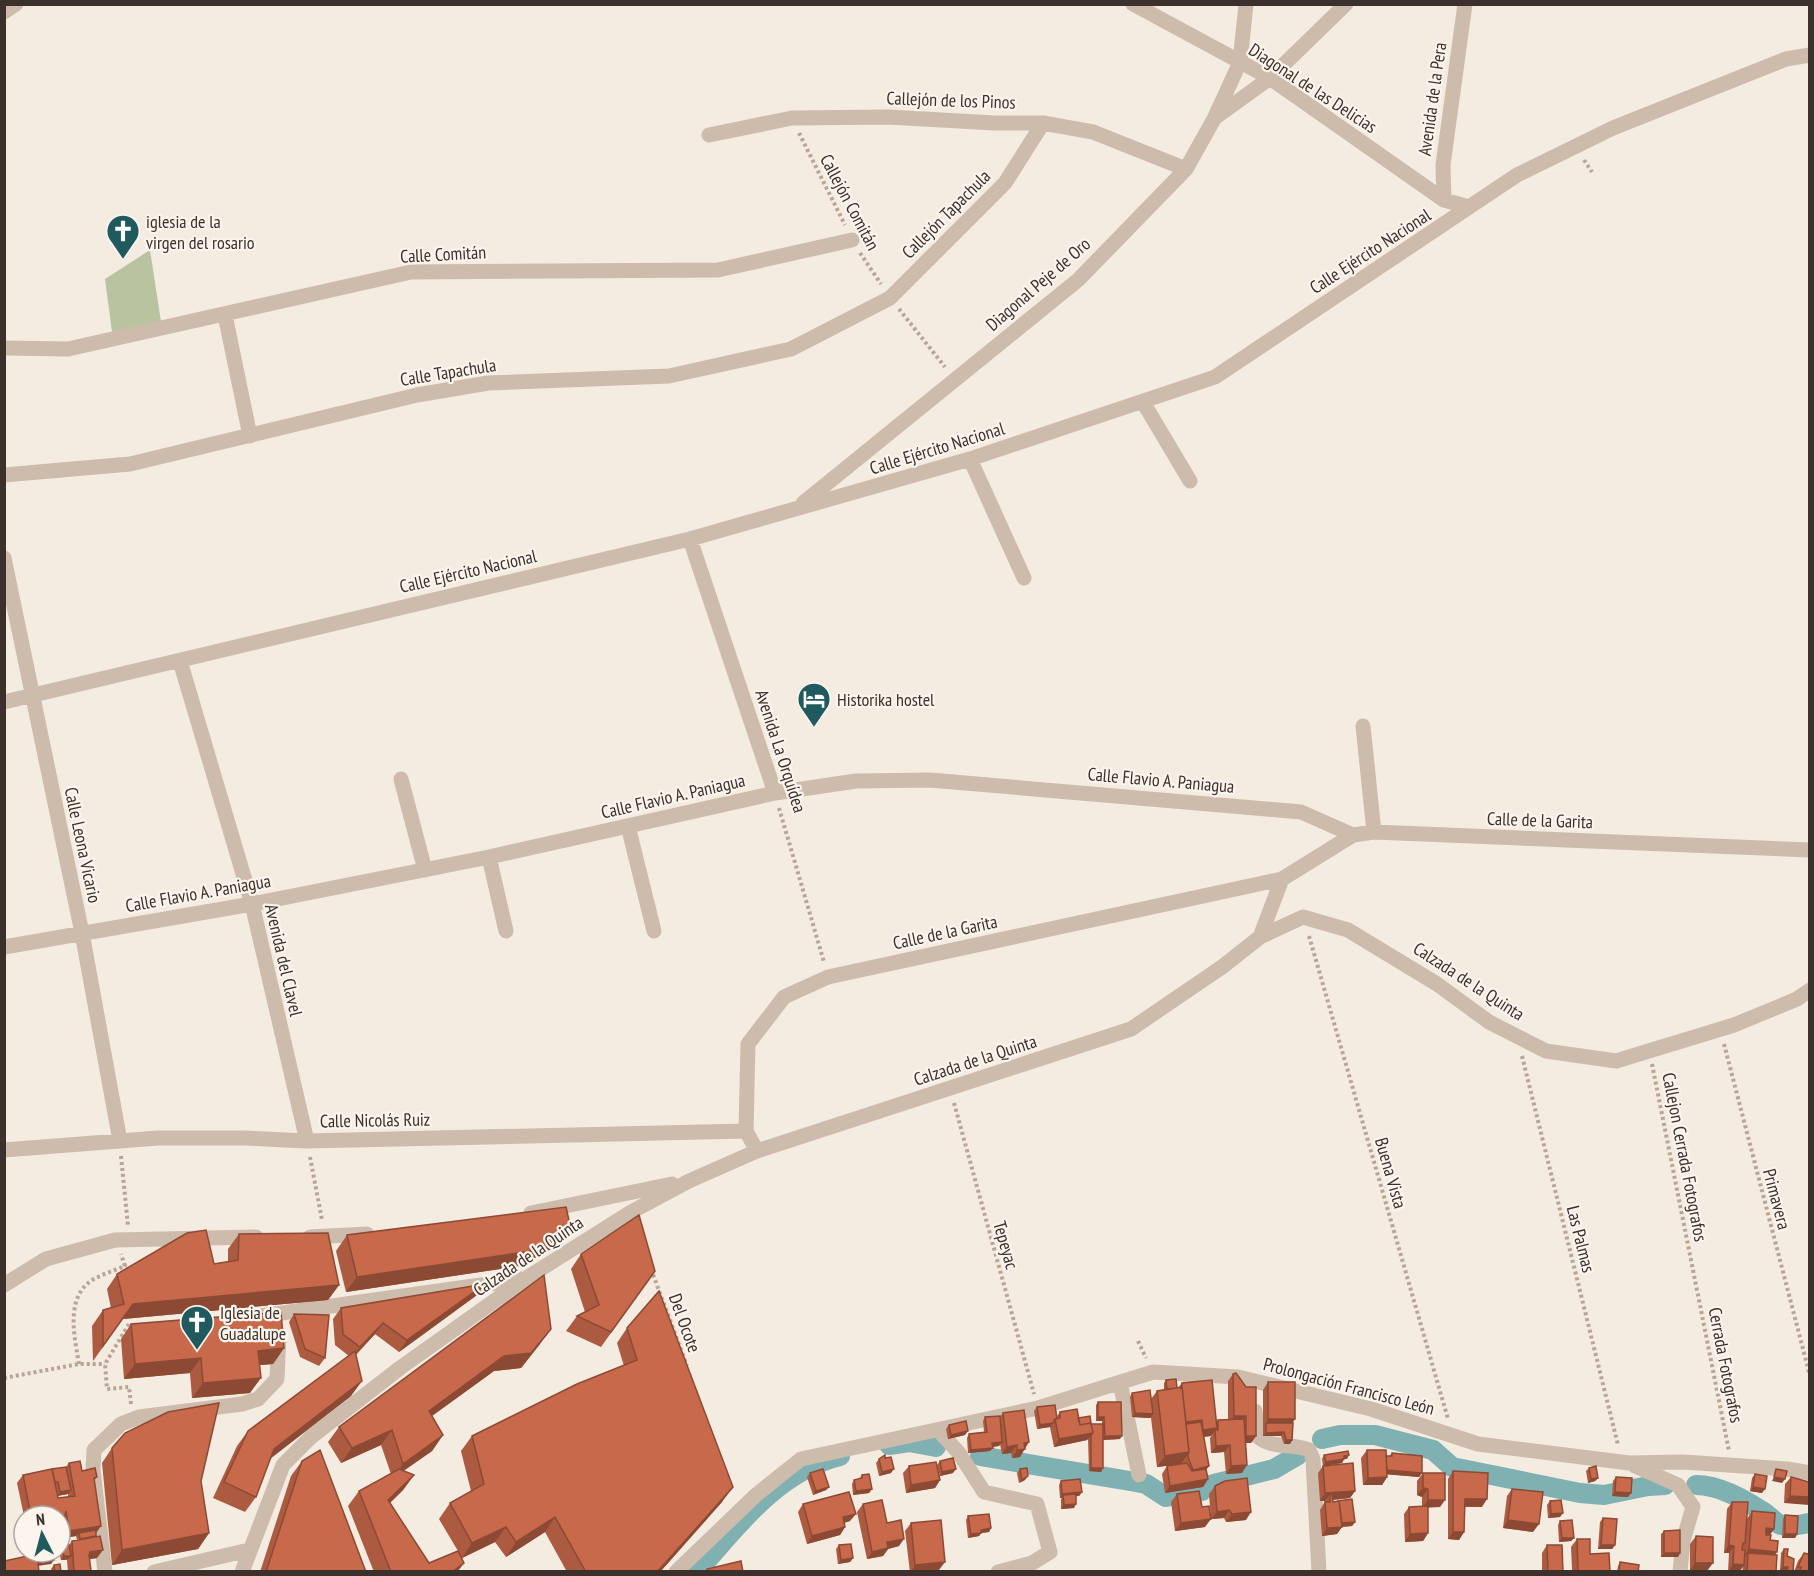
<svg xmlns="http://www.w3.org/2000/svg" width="1814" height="1576" viewBox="0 0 1814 1576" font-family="'PT Sans Narrow',sans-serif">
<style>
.green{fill:#b8c4a0}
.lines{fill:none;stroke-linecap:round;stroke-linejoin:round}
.canal{stroke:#7fb0b2;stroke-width:20}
.path{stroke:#b9a596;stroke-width:4;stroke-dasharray:3 3;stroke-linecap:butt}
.minor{stroke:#cdbbac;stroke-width:15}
.wall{fill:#ac5a40;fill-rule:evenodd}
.shaded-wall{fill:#8c4a34}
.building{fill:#c8694b;stroke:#8c4a34;stroke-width:1.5}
.labels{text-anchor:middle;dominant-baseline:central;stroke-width:4.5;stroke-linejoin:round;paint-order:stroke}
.street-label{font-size:18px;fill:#3b302b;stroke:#fbf5ee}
.poi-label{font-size:18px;fill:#3b302b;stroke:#fbf5ee;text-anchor:start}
</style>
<rect width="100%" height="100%" fill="#f4ebe1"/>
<path class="green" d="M150,250l11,72 -49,10 -7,-53z"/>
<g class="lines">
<path class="canal" d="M1322,1439l18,-4h35l58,15 19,17 128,26 24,2 44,-9 17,-1
M889,1445l20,-3 27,5
M980,1456l156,26 10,2 20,13 36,-6 4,-5 68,-17 24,-14
M1696,1485c23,0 47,14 66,26 7,4 12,11 19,14 10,3 19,-1 29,-2
M697,1572c40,-46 81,-101 143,-116"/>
<path class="path" d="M799,133l46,92
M1584,160l8,12
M860,253l21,31
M899,309l46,58
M779,808l45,154
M1309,936l139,483
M1724,1044l86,332
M1522,1056l96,389
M1652,1064l77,387
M954,1103l80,291
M121,1156l7,70
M310,1157l12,63
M651,1269l36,97
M129,1324l-24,40 2,25 22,-2 2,17
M1138,1341l8,17
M79,1364c-4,-24 -13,-61 8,-80 9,-8 26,-13 38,-18l-4,-12
M4,1378l75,-14h26"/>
<path class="minor" d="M1133,4l137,74 174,122 25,7
M4,12l12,-8
M1216,117l54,-39 76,-74
M709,135l83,-17 96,-1 107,6h48l50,9 93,37
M1444,200l-1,-35 22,-161
M225,315l25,121
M4,348l64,1 343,-77 307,-2 134,-30
M1143,402l47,79
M970,459l54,119
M4,475l126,-11 287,-69 71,-12 181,-7 122,-27 99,-51 115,-115 38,-60
M803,503l275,-223 108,-111 28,-50 26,-57 6,-58
M690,539l85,254
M4,558l78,375 38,208
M180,661l72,243 55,237
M4,702l686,-163 280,-80 245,-82 302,-202 96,-47 173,-69 24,-4
M1363,726l11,106
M401,779l24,91
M628,826l26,105
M489,857l17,74
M1260,937l22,-58 71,-44 21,-3 436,18
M4,947l248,-43 237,-47 286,-64 81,-12 74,-1 371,32 52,23
M4,1150l154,-12h86l63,3 439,-10
M757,1151l-11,-20 2,-87 36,-47 44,-20 454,-98
M531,1213l141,-29
M310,1237l57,-3
M4,1285l42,-26 69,-19 141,-3
M261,1316l261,-37
M1120,1382l19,93
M1255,1411l3,26c15,12 34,6 51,13l4,9 6,113
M938,1430l21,23 25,39 53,12 13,48 -18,11 -34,9
M1635,1466l43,19 15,22 -10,34 -3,31
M105,1572l-12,-102 1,-20 27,-26 18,-7 103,-13 16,-5 19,-20 2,-45
M154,1572l95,-22
M242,1572l41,-107 28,-28 89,-69 125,-89 106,-67 58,-31 68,-30 374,-122 91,-62 38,-30 43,-20 45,13 89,54 52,38 57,29 70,10 118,-36 63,-26 13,-9
M676,1572l80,-77 45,-36 237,-51 115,-36 85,5 133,32 107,35 151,19 54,-1 104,7 23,4"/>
</g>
<path class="wall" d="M571,1229l-11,15 -40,22 -174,26 -10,-41 11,-16z
M239,1234l100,51 -11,15 -205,19 -30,42 -1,-35 11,-16 8,-2 -4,-19 10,-15 111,-12v-13z
M581,1254l74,17 -54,76 -35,-16 11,-15 8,-4 -14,-43z
M477,1295l-78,57 -24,-18 -19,21 -5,41 -81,63 -14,38 -11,15 -32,-14 24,-52 11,-15 101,-75 -14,-11 -2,-26 8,-11z
M294,1314l31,44 -6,8 -19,-9 -11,-35z
M131,1324l153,24 -11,16 -13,1 -10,28 -58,5 -2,-25 -66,6 -3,-40z
M627,1328l95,174 -62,70h-93l-22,-40 -39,25 -11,-15 -33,16 2,5 -7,9h-83l-26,-66 11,-15 32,-17 -10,-29 -40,18 -13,-21 11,-15 201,-83 -19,24 -27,3 -62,45 11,19 -11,16 -29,20 11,4 -11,15 -13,13 39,60 29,-12 -19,-32 11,-16 21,-12 -10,-40 11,-15 152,-70 -7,-23z
M1233,1374l23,62 -5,7h-5l-4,30 -16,1 -2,-22 -13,1 -1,-15 3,-4 -2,2 -7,1 5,29 -3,3 2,10 -5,8 -38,6 -3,-19 5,-8 15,-2v-2l-1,2 -24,3 -6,-49 -19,-1 -2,-20 2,-4 19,6 6,-8 7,-1v-7l2,-3 11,8h1l4,-5 34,40 2,-3h10v-39z
M1268,1382l25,41 -1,17 -2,4h-6l-3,-8h-18v-46z
M1098,1402l22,37 -17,1v28l-2,4 -12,-1 -1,-32 -1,1 -33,7 -4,-20 -13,2 -3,-18 3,-4 20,9 3,-4 18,6 13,6h11v-3h-6v-16z
M1003,1413l22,34 -5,10 -8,1 -1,-5 -9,1 -2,-10 -1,2 -6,1 -3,4 -22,2 -1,-15 2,-4 15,-2 -1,-11 2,-4h15z
M949,1425l16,10 -17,4 -2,-10z
M112,1448l89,33 8,52 -11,16 -86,16 -10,-102z
M1367,1450l19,6h3l3,-3 30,20 -3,4 -32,-3v3l-5,8h-19l-2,-27z
M1324,1455l23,4h-3l-2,4 -13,2 26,26 -5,7 -17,2v2l22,20 -3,4 -10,1 -5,7 -15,2 -2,-26 4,-7 1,-2h-5l-2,-28 5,-7 -1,-7z
M885,1458l6,15 -12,3 -3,-13 3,-4z
M302,1461l64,111h-106l31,-96z
M940,1461l13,12 -13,3 -3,-11z
M69,1463l13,8 15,6 -3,4 7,45 -5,7 1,25 -8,1 1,13h-22l-1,-12h-6l-2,-8h1v-5l1,-1 8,-1 3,-4 5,-1 -1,-4 -12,2 -3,-17 -1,1v-6h-36l-7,-33 6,-8 43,-8zM56,1485l1,11 11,-2v3l-10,1z
M909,1466l31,14 -5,8 -29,5 -3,-20z
M1589,1468l9,10 -3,3 -7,2 -2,-12z
M1020,1469l5,11 -6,3 -2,-10z
M1453,1471l29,36h-17l-1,25 -5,8 -11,-1v-60z
M810,1473l19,14 -3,3 -13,5 -6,-18z
M1423,1473l17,34h-12v26l-5,8 -18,1 -1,-28 5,-7h13v-10l-5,-2v-14z
M1755,1474l7,19 -12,-2 2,-13z
M862,1475l10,14 -3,4 -16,2 -1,-11 2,-4 5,-1z
M1616,1477l15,16 -3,4 -16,-1 1,-15z
M1791,1477l18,5 -25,21 1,-19z
M1061,1481l21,11 -3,4h-3l-2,12 -13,1v-10l1,-1h-2l-1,-13z
M1215,1486l31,34 -20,2 -2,-4 -13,1 -2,-25z
M1512,1489l21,43 -30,-4 4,-32z
M1177,1494l28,33 -30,4 -4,-29z
M1550,1501l10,16 -12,1 -1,-13z
M1732,1502l15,17 5,-8 22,18 -4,6 5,20 1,17h-34l1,-5 -4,5h-11l1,-19h-5l3,-44z
M803,1504l47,17 -6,2 1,4 -5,8 -33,9 -9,-32z
M863,1504l24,19 12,23 -11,3 -5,7 -16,3 -10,-47z
M1785,1515l12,19 -2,4h-13l1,-19z
M968,1516l23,12 -2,4 -8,1 -2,3 -11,2 -2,-18z
M1603,1518l12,27 -3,4h-14l2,-27z
M1560,1521l14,17 -3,3 -12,1 -1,-17z
M911,1523l28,47 -29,2 -5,-41z
M1664,1531l16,22 -2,4h-17v-23z
M1696,1536l11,35h-17v-27z
M1577,1539l13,15 20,18h-47l9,-2 -1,-23z
M839,1545l14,13 -3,4 -12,2 -2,-15z
M1547,1545l16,27h-21v-19z
M1784,1549l3,7 6,16 -13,-2 1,-17z
M1804,1553l5,19h-15l4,-11z
M1620,1562l18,10h-21l1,-6z
M54,1565l7,7h-9l-1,-3z"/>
<path class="shaded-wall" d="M571,1229l-11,15 -40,22 -174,26 11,-15z
M485,1284l-8,11 -78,57 8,-12z
M339,1285l-11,15 -205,19 10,-15z
M383,1323l-8,11 -23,24 8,-11z
M551,1329l-11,15 -19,24 -27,3 -76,55 11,-15 75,-55z
M284,1348l-11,16 -25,2 10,-15z
M201,1358l-11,15 -66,6 11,-15z
M261,1378l-11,15 -58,5 11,-15z
M362,1381l-11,15 -88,68 11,-15z
M1135,1413l18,1 -3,4 -18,-1z
M1234,1416h12l-6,7 -12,1z
M1098,1417h6l-2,4h-6z
M1268,1419h27l-5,8 -24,-4z
M1202,1420l-5,8 -13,1 1,-7z
M1053,1423l-3,4 -13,2 3,-4z
M1217,1428l-6,8 -13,1 5,-7z
M392,1430l-11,15 -40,18 11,-15z
M968,1431l-3,4 -17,4 3,-4z
M1284,1432l-3,4h-18l3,-3z
M1093,1433l-6,7 -33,7 5,-8z
M443,1435l-11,16 -40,28 11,-15z
M1105,1436h17l-2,3 -18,1z
M1246,1436h10l-5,7h-10z
M1286,1440h6l-2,4h-6z
M1002,1442l-3,4 -9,1 2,-4z
M1029,1442l-9,15 -8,1 5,-8 7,-7z
M1017,1445l-6,8 -9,1 5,-7z
M1230,1445l-6,7 -13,1 5,-7z
M993,1448l-3,3 -22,2 3,-3z
M1189,1452l-8,12 -24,3 8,-11z
M1349,1455l-2,4h-3l-2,4 -19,3 3,-4 18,-6z
M1247,1465l-5,8 -16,1 5,-8z
M1209,1466l-6,8 -15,3 5,-7z
M1091,1468h12l-2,4 -12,-1z
M894,1469l-3,4 -12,3 3,-4z
M956,1469l-3,4 -13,3 2,-4z
M1385,1470l37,3 -3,4 -37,-3z
M414,1475l-11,15 -26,25 11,-15z
M1028,1476l-3,4 -6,3 3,-3z
M1387,1477l-5,8h-19l5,-7z
M1774,1477l11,2 -3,4 -10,-2z
M1598,1478l-3,3 -7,2 3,-4z
M1208,1479l-5,8 -38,6 5,-7z
M940,1480l-5,8 -29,5 5,-8z
M733,1487l-11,15 -62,70h-3z
M829,1487l-3,3 -13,5 3,-4z
M1753,1487l12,2 -3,4 -12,-2z
M1423,1488l5,1 -6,8 -5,-2z
M872,1489l-3,4 -16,2 3,-4z
M71,1490l-3,4 -11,2 3,-4z
M1355,1491l-5,7 -20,2v-6l-5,7h-5l5,-8z
M1082,1492l-3,4 -15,1 -1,-2 -1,3h-2l2,-4z
M1615,1492l16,1 -3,4 -16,-1z
M1790,1496l19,1v8l-25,-2z
M1465,1499h22l-5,8 -22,-1z
M1428,1500h17l-5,7 -18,1z
M1076,1504l-2,4 -13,1 3,-4z
M1229,1510l-5,8 -13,1 6,-7z
M1251,1512l-5,8 -20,2 6,-8z
M1563,1513l-3,4 -12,1 3,-4z
M856,1514l-6,7 -13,4 6,-8z
M555,1517l-10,15 -39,25 10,-15z
M1211,1519l-6,8 -30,4 6,-8z
M1508,1520l31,4 -6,8 -30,-4z
M1355,1522l-3,4 -15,1 3,-4z
M101,1526l-6,8 -16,-1 -3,3 -12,2 5,-7z
M506,1527l-11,15 -33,16 10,-15z
M845,1527l-5,8 -33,9 5,-8z
M1342,1527l-5,7 -15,2 5,-8z
M991,1528l-2,4 -8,1 -2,3 -11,2 3,-4 10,-4z
M1766,1528l8,1 -6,8 -7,-1z
M1453,1532h11l-5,8 -11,-1z
M209,1533l-11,16 -86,16 10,-15z
M1428,1533l-5,8 -18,1 5,-8z
M1785,1534h12l-2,4h-13z
M1562,1538h12l-3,3 -12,1z
M904,1539l-5,7 -11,3 -5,7 -16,3 5,-7 15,-10z
M1601,1545h14l-3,4h-14z
M1729,1545l5,1 -5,7h-5z
M1749,1549l28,3 -5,7 -24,-6 -3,4h-2z
M103,1550l-6,8 -13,2 6,-8z
M1664,1553h16l-2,4h-17z
M64,1556h7l-3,3 -7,1z
M853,1558l-3,4 -12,2 3,-4z
M54,1560l-3,4 -14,2 2,-3z
M945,1562l-6,8 -28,2 4,-7z
M464,1563l-7,9h-5z
M1695,1563h18l-6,8h-17z
M1733,1564l11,1 -5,7h-11z
M1783,1567h5l-3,4 -5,-1z"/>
<path class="building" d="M566,1207l5,22 -40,22 -174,26 -10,-42z
M639,1215l16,56 -44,61 -34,-16 22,-11 -18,-51z
M206,1230l8,34 24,-4 1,-26 89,-1 11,52 -206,19 -30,42v-36l21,-6 -7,-30 70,-41z
M544,1275l7,54 -20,24 -27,3 -75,55 14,24 -40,29 -11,-34 -40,18 -13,-21z
M485,1284l-78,56 -24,-17 -23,24 -17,-13 -2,-26z
M659,1291l74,196 -76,85h-71l-31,-55 -39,25 -10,-15 -34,16 -22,-40 34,-19 -12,-48 105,-52 60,-24 -10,-32z
M281,1312l3,36 -26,3 3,27 -58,5 -2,-25 -66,6 -4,-40z
M294,1314l35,1 -4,43 -20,-9z
M355,1351l7,30 -88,68 -18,48 -32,-15 24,-51z
M1236,1373l10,14h10v49h-10v-20h-12l-1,-42z
M1176,1379l1,9 -10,1 -1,-9z
M1212,1380l5,48 -14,2 -1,-10 -16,2 -4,-35 -1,1 1,-5z
M1268,1382h27v37h-27z
M1182,1387l7,65 -24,4 -8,-65z
M1150,1390l3,24 -18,-1 -3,-20z
M1098,1402h23l1,34h-17l-1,-19h-6z
M219,1403l-18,78 8,52 -87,17 -10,-102 13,-15 43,-21z
M1055,1405l2,14h-2l-2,4 -13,2 -3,-18z
M1077,1409l3,16 11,-2 2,10 -34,6 -4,-20 5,-1v-6z
M1024,1410l5,32 -5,1 1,6 -8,1v-5l-10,2 -4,-34z
M1000,1416l2,26 -10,1 1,5 -22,2 -2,-16 18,-2 -2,-15z
M1090,1416l1,7 -11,2 -2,-7z
M1244,1419l3,46 -16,1 -1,-21 -14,1 -1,-16h3v-10z
M966,1421l2,10 -17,4 -2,-10z
M1201,1422l8,44 -16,4 -5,-13v-2l1,-3 -3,-28z
M1266,1423h27l-1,17h-6l-2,-8 -18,1z
M1091,1424h12v44h-12v-33l2,-2z
M320,1450l46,122h-100l36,-111z
M1367,1450h19l1,27 -19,1z
M1348,1451l1,4 -5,1v3l-18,3 -2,-7z
M1392,1453l30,3v17l-35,-3 -1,-14h6z
M885,1455v3l6,-1 3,12 -12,3 -3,-13z
M953,1458l3,11 -14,3 -2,-11z
M80,1461l2,10 13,-3 2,9 -3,1 7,48 -32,5 -3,-20 -1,5 -5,1v-1h-29l-8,-41 29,-6 6,29 17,-2 -6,-33z
M936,1462l4,18 -29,5 -2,-19z
M1187,1463l5,8 14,-2 2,10 -38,7 -3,-20z
M1353,1463l2,28 -30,2 -2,-27z
M1596,1466l2,12 -7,1 -2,-11z
M66,1467l5,23 -11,2 -2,-10h-3l-3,-13z
M1027,1468l1,8 -6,4 -2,-11z
M399,1469l15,6 -26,25 41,63 29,-12 6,12 -12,9h-61l-32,-81z
M823,1469l6,18 -13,4 -6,-18z
M1776,1469l11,2 -2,8 -11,-2z
M1453,1471l35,2 -1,26h-22l-1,33h-11z
M1423,1473h22v27h-17v-11l-5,-1z
M869,1474l3,15 -16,2 -2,-11 8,-2v-3z
M1755,1474l12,2 -2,13 -12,-2z
M1616,1477l16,1 -1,15 -16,-1z
M1791,1477l18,5v15l-19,-1z
M1247,1478l4,34 -19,2 -3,-4 -12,2 -2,-26 10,-5z
M1080,1479l2,13 -20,2 -1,-13z
M1512,1489l31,3 -4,32 -31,-4z
M1199,1491l3,16 7,-1 2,13 -30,4 -4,-29z
M849,1492l7,22 -13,3 2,10 -33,9 -9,-32z
M1076,1494v10l-12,1 -1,-10z
M1330,1494h2l1,8 6,-1 3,26 -15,1 -2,-26h5z
M1352,1499l3,23 -13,1 -3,-22h-2z
M882,1500l5,23 14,-3 3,19 -17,3 1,6 -16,4 -9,-48z
M1561,1500l2,13 -12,1 -1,-13z
M1732,1502h16l-3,41h-2l-1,7h3l-1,15 -11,-1 1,-18 -5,-1z
M1428,1506v27l-18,1 -1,-27z
M1752,1511l23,2 -1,16 -8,-1v7h5l-1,5 8,1 -1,11 -28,-3z
M989,1514l2,14 -10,2v3l-10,1 -3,-18z
M1785,1515l13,1 -1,18h-12z
M1603,1518l14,1 -2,26h-14z
M941,1520l4,42 -30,3 -4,-42z
M1572,1520l2,18h-12l-2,-17z
M96,1530v6l-16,3 -1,-6z
M1680,1530v23h-16v-22z
M100,1536l3,14 -13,2 -1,3 2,16 -17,1 -2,-31z
M1696,1536l17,1v26h-18z
M1577,1539h13v15l19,-1 1,19h-32z
M851,1544l2,14 -12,2 -2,-15z
M69,1545l2,11h-7l-3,-10z
M1547,1545h15l1,27h-15z
M1784,1549h4l-1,7 7,3 -1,13h-6l1,-5h-5z
M37,1552h16l1,8 -15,3z
M1748,1553l29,2 -1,17h-29z
M1804,1553l5,1v18h-9l1,-5h-3z
M37,1554l2,18h-35v-11z
M741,1561l2,11h-36v-3z
M1620,1562l19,3 -1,7h-19z
M60,1564l1,8h-6l-1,-7z"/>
<defs>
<g id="church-pin" transform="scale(1.725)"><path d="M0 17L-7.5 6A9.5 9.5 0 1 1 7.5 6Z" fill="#1f5a5e" stroke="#fbf5ee"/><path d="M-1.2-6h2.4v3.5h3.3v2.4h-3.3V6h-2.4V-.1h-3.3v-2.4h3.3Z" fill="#fff"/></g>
<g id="hotel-pin" transform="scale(1.725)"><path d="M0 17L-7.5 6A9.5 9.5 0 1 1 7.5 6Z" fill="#1f5a5e" stroke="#fbf5ee"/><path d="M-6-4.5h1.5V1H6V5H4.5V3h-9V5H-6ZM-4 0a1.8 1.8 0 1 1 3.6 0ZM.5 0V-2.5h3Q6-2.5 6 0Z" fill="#fff"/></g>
</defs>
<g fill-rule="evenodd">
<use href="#church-pin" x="123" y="231"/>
<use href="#hotel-pin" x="814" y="699"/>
<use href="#church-pin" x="197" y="1322"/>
</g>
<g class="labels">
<g class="street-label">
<text transform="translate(1313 88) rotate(33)">Diagonal de las Delicias</text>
<text transform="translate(1432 99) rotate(-82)">Avenida de la Pera</text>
<text transform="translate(951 100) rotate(2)">Callejón de los Pinos</text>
<text transform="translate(850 202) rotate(62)">Callejón Comitán</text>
<text transform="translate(946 214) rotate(-45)">Callejón Tapachula</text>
<text transform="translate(1370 251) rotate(-33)">Calle Ejército Nacional</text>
<text transform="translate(443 254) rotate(-3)">Calle Comitán</text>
<text transform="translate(1038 284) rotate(-41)">Diagonal Peje de Oro</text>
<text transform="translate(448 372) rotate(-9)">Calle Tapachula</text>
<text transform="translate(937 448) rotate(-17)">Calle Ejército Nacional</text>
<text transform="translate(468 571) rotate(-13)">Calle Ejército Nacional</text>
<text transform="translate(781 751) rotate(72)">Avenida La Orquídea</text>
<text transform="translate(1161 780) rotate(5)">Calle Flavio A. Paniagua</text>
<text transform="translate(673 796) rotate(-13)">Calle Flavio A. Paniagua</text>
<text transform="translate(1540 820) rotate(2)">Calle de la Garita</text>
<text transform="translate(83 845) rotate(78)">Calle Leona Vicario</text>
<text transform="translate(198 893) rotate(-10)">Calle Flavio A. Paniagua</text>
<text transform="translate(945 932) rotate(-12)">Calle de la Garita</text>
<text transform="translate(284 960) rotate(77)">Avenida del Clavel</text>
<text transform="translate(1469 981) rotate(33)">Calzada de la Quinta</text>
<text transform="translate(975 1060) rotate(-18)">Calzada de la Quinta</text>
<text transform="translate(375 1120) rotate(-1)">Calle Nicolás Ruiz</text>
<text transform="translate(1685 1157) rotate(79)">Callejon Cerrada Fotografos</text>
<text transform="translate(1391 1173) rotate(74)">Buena Vista</text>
<text transform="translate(1777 1199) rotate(75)">Primavera</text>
<text transform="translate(1581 1239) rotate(76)">Las Palmas</text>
<text transform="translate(1006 1245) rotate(74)">Tepeyac</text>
<text transform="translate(528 1256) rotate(-34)">Calzada de la Quinta</text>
<text transform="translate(685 1323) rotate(70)">Del Ocote</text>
<text transform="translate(1726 1365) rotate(79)">Cerrada Fotografos</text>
<text transform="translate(1349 1386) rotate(15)">Prolongación Francisco León</text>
</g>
<g class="poi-label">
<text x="146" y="221">iglesia de la<tspan x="146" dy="21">virgen del rosario</tspan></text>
<text x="837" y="699">Historika hostel</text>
<text x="220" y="1312">Iglesia de<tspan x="220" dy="21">Guadalupe</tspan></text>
</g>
</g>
<rect width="1814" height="1576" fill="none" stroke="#3b302b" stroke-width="12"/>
<g transform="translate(42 1534) rotate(354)"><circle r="28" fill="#fbf5ee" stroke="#aea6a0" stroke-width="1.5"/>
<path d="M0-4.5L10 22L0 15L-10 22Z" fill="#1f5a5e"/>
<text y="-9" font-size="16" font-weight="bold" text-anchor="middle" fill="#3b302b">N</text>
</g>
</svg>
